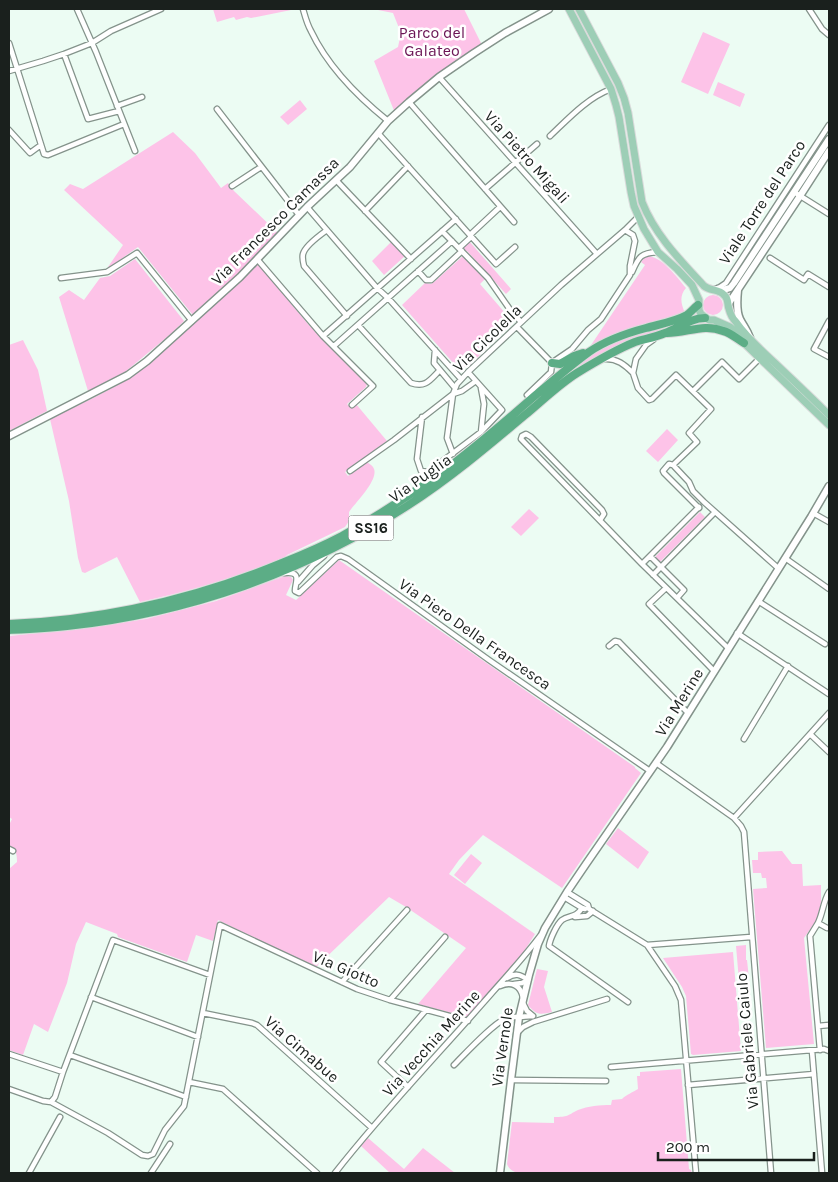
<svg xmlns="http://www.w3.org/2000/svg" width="838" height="1182" viewBox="0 0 838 1182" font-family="Karla,sans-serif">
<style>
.green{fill:#fdc3e8}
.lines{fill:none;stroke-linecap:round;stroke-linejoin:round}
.street-casing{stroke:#84938b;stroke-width:7}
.secondary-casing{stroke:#84938b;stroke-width:9}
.primary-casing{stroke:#dadbdb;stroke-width:9}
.highway-casing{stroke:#dadbdb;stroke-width:10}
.street{stroke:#fff;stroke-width:4.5}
.secondary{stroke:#fff;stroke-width:6}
.primary{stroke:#9dceb6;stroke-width:7}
.highway{stroke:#5cad86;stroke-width:8}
.labels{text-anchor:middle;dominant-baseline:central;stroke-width:5;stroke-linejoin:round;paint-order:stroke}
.shield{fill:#fff;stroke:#5f6361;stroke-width:1}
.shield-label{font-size:15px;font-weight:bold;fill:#1a201d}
.park-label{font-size:16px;fill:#6b1555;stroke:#fff}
.street-label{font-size:16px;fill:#1a201d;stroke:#fff}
</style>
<rect width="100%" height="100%" fill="#ecfcf3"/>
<path class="green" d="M213,9h83l-45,9 -4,-1 -11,3 -2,-3 -17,5z
M373,9h91l18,36 -87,68 -21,-52 24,-14 3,-14 -8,-20z
M703,32l27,12 -22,50 -27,-12z
M718,82l27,12 -5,13 -27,-12z
M300,100l7,9 -19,16 -8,-8z
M173,132l22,21 26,35 7,-5 6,8 44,42 -40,42 -44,39h-2l-54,-67 -28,20h-2l15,-22 -59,-55 6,-6 13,5z
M469,241l42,48 -5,5 -39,-43h-1l-4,-4z
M391,242l14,14 -21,19 -12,-14z
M463,256l22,23 -5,5 26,30 2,-2 7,7v2l-22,21 -5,-5 -3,3 5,5 -20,20c-5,3 -10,3 -15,0l-53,-60 23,-22 6,1 3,-2z
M649,256c15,3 27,20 37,32 -7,8 -5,16 -1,25l-13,6 -36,8 -19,7 -26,11 54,-80 -4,-3 4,-5z
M135,259l49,62 -12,12 -47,39 -37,19 -29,-94 10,-7 15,10 16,-22 10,-2z
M258,264l50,60 59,60 -1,3 -19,17 4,4 5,-4 31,37 -42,31 3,4 19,-14c2,2 5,3 6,5 8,11 -17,35 -24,45v9l-4,6 -58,28 -3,3c-47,19 -94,33 -144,44l-23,-45 -32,16 -3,-1 -4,-14 -9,-57 -19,-82c34,-17 70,-32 99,-55z
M703 305a10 10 0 1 1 20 0a10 10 0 1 1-20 0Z
M680,321l-5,4c-16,6 -32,11 -48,17 -23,9 -43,22 -64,36v-1c19,-17 42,-31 65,-41 17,-6 35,-10 52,-15z
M23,340l15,30 9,41 -38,20v-86z
M667,429l11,11 -20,22 -12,-11z
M529,509l10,9 -18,18 -10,-9z
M700,512l5,5 -45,45 -5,-5z
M339,560l296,207v1l6,5 -79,115 -79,-53 -24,25 -10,14 86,60 -17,27 -49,54 -2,2 -49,-13 48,-56 -60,-41 -17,-10 -74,71 -97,-48 -5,21 -17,-6 -9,27 -69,-25 -1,-3 -31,-12 -10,22 -9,39 -19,49 -14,-8 -11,31 -14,-5v-181l8,-7c0,-9 -1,-12 -8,-17v-20l3,-6 -3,-2v-181l69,-7 68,-10 70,-18 69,-25 6,1 2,3 -7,15 10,5z
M618,828l31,24 -11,17 -32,-25z
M782,851l10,13h10l1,22 18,-1v17l-3,16 -14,20 10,106 -48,4 -13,-159 14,-1 -1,-10h-4l-1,-5h-8l-1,-13h6v-8z
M471,854l11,9 -17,21 -11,-9z
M746,945v15h1l2,19 -1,1 -9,1 -3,-35z
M733,952l8,99 -48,4 -2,-1 -5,-58 -4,-9 -19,-29z
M537,969l11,2 -4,16 8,25c-12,3 -16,3 -24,-7z
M681,1069l8,100 2,1 1,3h-167c-8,0 -15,-1 -18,-9l5,-42 42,1v-6c15,0 12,-1 24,-7 10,-4 22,-5 33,-5l1,-5 10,-1c5,-5 10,-6 16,-10l-1,-13h3v-4z
M368,1138l36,31 19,-21 32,25h-65l-29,-27z"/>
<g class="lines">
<g class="street-casing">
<path id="street" d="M77,9l19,43 39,99
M303,9c2,7 4,15 8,22 17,36 46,65 77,90
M809,9l13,20 7,6
M9,43l35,111 4,1 76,-31
M64,54l24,65 31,-8
M9,71l34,-10 21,-7 28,-11 19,-12 50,-22
M439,77l158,177
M409,102l105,120
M117,106l25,-9
M217,109l82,106
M9,130l21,23 11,-8
M378,133l118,131 19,-17
M550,136c18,-17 37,-38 61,-47
M336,180l75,79
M232,186l29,-19
M485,189l52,-45
M794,192l35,22
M307,207l70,81 11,10 73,81
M365,211l43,-45
M327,230c-7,5 -22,16 -24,24 -1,4 0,8 1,12l43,50
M442,231l46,47 23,33 10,11
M470,235l30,-28
M459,248l12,-11
M770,258l34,22 4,-6 21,13
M257,259l66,77 50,50 -21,19
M418,271l8,9h5l31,-29
M632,272c7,-16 9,-19 26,-20
M61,278l46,-6 30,-19 55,68
M715,289l5,-2 6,-4 103,-158
M829,321l-15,28 15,8
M358,325l53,58c15,5 19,-3 29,-13
M517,327l35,36
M323,336l133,-117
M653,340l-7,5 -10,14 -3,14 5,15 11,12 3,-1 24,-24 35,34 -22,24 8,9 -24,23
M334,346l118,-105
M435,350l-1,13 21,25
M604,359c13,-1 21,6 29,14
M553,362l19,-13 16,-19 13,-11 29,-44v-9l5,-25 -2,-6 -8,-5
M693,391l29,-29 17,17 21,-21
M527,395l24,-23 1,-9
M422,417l-5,42 4,12 7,1 53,-40 21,-22 -34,-38
M481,432l3,-28 -3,-16
M453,454l-6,-16 6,-44 9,-3 14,-10
M350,471l44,-31 59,-46 4,-10 11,-12 93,-87 64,-55 13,-13
M699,508l-35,-35 -1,-2 6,-7 4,1 16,17 4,9 11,11 74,66
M813,513l16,9
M600,520l4,-6 -2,-4 -71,-73 -5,-3 -4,2 -1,3 121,125 86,84
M650,556l34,34 -7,8
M785,558l44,31
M642,564l57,-57
M284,573c19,-2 11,9 11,18l4,2 38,-36 4,-1 7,3 141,101 161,111
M653,575l62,-63
M298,582l15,-17 11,-9
M666,588l-17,16 65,67
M758,601l67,43
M737,633l92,61
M609,646l6,-5 4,1 69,71
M810,734l19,18
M744,739l44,-73
M656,763l78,55 7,8 3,6 27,341
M734,818l95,-105
M9,849l4,2
M567,892l21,13 1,4 58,36 104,-8
M564,897l18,11 3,1
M582,908c-6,10 -13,7 -20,12 -5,4 -12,19 -13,26l79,56
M575,917l12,-1 6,-5
M818,923c5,-10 5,-21 11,-31
M647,945l28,41 6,14 15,173
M507,978c8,-5 13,-4 21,2l-6,3 -8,1
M342,982l65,-72
M500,986c11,-5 21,-1 23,12
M91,997l107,40
M390,1000l55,-63
M523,1003l4,8 6,5
M203,1013l49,10 5,2 115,103
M818,1026l11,-1
M518,1032l5,-5 10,-5 74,-23
M820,1050l-10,-114 8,-13 9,5h2
M812,1051l10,122
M9,1054l54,18
M70,1055l116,42
M454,1065c11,-11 42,-45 55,-48 3,0 6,0 8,0 6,0 10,-1 16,-1
M611,1067l213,-18 5,2
M511,1080l95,1
M189,1082l34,7 94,84
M688,1085l126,-11
M408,1087l-27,-25 45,-52
M9,1089l34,12 8,1 57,31 34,22 6,1 5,-2 12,-24 19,-24 36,-181 137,64 33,11 78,21
M51,1102l4,-5 8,-25 50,-132 97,35
M29,1173l31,-56
M151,1173l19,-29
M335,1173c46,-59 98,-113 148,-170 19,-22 39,-43 57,-67"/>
</g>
<g class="secondary-casing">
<path id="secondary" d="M738,290c-1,10 -2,21 2,29 4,8 7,10 10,19
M719,291l11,-3 4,-5 95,-144
M729,303l71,-107 29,-45
M9,436l119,-61 19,-14 93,-84 67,-70 43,-40 38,-46 21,-19 30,-25 35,-24 31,-20 44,-24
M500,1173l11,-93 8,-63 10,-42 9,-31 7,-16 22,-36 19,-28 81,-117 144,-230 18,-31"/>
</g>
<g class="primary-casing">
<path id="primary" d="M569,9l42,80 5,16 3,12 12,75 3,14 10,23 14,23 19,17 15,16 7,15v10l2,4 8,6h5l16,7 8,7 6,9 85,82
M579,9l39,74 6,15 4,15 14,89c13,33 38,58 62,84 6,5 15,3 20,9 5,4 3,9 5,14 1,4 4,10 7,13 11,16 26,29 40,42 18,17 36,34 53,51"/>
</g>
<g class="highway-casing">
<path id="highway" d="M667,333c20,0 37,-10 56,-2 8,2 14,8 21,12
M552,363l8,1 14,-8 9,-3
M9,624c94,-4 186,-25 273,-61 20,-8 41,-17 60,-27 34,-19 67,-40 99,-63 33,-24 65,-52 96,-79 17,-14 34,-29 52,-42 16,-11 38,-19 57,-24 14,-4 28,-6 41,-13 4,-3 7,-7 11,-10
M9,630c19,-1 39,-2 58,-4 121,-13 238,-54 340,-120 42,-27 80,-59 118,-91 17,-14 33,-30 52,-42 18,-11 38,-23 58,-31 10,-3 21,-5 30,-9 14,-5 25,-15 40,-15"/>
</g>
<use href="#street" class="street"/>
<use href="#secondary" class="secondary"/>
<use href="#primary" class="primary"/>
<use href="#highway" class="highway"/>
</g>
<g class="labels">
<rect class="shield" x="348.5" y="515.5" width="45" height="25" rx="4"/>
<g class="shield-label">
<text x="371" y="528">SS16</text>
</g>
<g class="park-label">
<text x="432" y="32">Parco del<tspan x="432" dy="18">Galateo</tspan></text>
</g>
<g class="street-label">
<text transform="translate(527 157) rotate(48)">Via Pietro Migali</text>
<text transform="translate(762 202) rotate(-57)">Viale Torre del Parco</text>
<text transform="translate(275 221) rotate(-45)">Via Francesco Camassa</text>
<text transform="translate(487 338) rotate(-44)">Via Cicolella</text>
<text transform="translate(420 478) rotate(-35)">Via Puglia</text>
<text transform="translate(475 634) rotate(35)">Via Piero Della Francesca</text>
<text transform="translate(679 702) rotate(-58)">Via Merine</text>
<text transform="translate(346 969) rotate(23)">Via Giotto</text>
<text transform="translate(747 1041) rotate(-95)">Via Gabriele Caiulo</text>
<text transform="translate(431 1043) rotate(-48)">Via Vecchia Merine</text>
<text transform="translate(502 1047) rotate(-82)">Via Vernole</text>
<text transform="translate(302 1049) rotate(41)">Via Cimabue</text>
</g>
</g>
<rect width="838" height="1182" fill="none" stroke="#1a201d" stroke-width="20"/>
<path d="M658 1152v8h156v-8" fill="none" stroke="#1a201d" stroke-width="2.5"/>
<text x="666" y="1152" font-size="15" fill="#1a201d" stroke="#ffffff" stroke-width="4" paint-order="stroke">200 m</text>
</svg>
